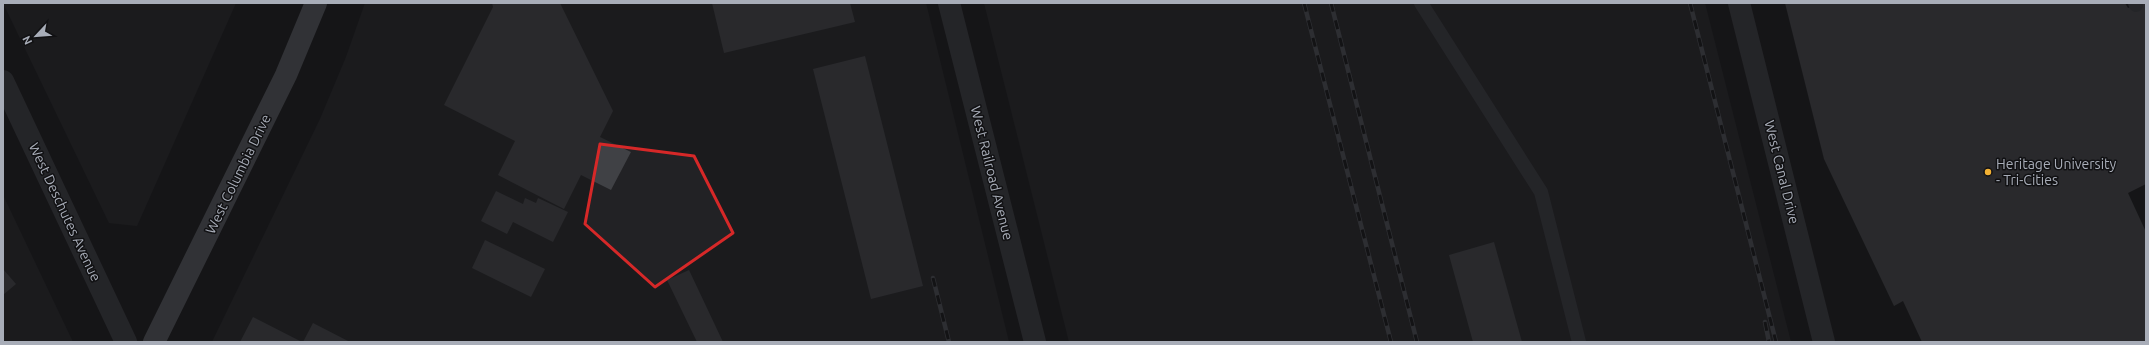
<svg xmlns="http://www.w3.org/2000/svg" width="2149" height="345" viewBox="0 0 2149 345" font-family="Ubuntu,sans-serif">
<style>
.built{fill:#222225}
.building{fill:#404145}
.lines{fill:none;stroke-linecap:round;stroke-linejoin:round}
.service{stroke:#37383d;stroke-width:14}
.minor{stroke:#37383d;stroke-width:22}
.tertiary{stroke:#37383d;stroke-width:22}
.primary{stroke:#53555c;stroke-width:22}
.rail-casing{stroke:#4a4c52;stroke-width:4.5}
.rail{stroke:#111113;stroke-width:3;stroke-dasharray:9;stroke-linecap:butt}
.marked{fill:none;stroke:#d62828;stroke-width:3;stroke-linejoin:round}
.poi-dot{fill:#f2b134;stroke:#111113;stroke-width:1.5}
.labels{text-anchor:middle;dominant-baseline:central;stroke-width:3;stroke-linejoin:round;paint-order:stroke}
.poi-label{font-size:14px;fill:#a8adb8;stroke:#111113;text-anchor:start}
.street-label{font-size:14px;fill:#a8adb8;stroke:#111113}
</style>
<rect width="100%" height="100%" fill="#161618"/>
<path class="built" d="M3,3h233l-99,223 -28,-3z
M365,3h561l83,339h-797l108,-223 26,-62z
M984,3h721l86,339h-722z
M3,195l70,147h-70z"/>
<path class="building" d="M492,3h68l53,108 -13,26 31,15 -20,38 -30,-15 -17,34 -66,-34 17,-34 -71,-36 49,-98z
M712,3h138l5,19 -131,31z
M1785,3h340l3,5 11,-5h7v181l-18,9 18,39v110h-224l-19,-41 -9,5 -70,-147z
M865,56l58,230 -52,13 -58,-230z
M496,191l27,13 2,-6 11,5 2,-5 30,14 -15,30 -40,-20 -6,12 -26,-13z
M485,240l60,29 -14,28 -59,-29z
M1494,242l28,100h-49l-24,-87z
M3,269l13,15 -13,11z
M689,270l34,72h-26l-30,-62z
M253,317l49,25h-62z
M313,323l37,19h-47z"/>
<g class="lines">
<path class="service" d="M1421,3l120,189 38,150
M2135,3l1,2"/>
<path class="minor" d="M949,3l86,339
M3,81l123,261"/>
<path class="tertiary" d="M1739,3l85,339"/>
<path class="primary" d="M154,342l132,-267 30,-72"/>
<g class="rail-casing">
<path id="rail" d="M1304,3l87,339
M1331,3l86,339
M1690,3l86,339
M933,278l16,64
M1765,322l4,20"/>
</g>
<use href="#rail" class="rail"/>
</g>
<path d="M0 0H2149V345H0ZM600,144l94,12 39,77 -78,54 -70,-63z" fill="#161618" fill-opacity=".55" fill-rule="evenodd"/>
<path class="marked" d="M600,144l94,12 39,77 -78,54 -70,-63z"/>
<circle class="poi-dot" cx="1988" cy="172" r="4"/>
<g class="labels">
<g class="poi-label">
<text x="1996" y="164">Heritage University<tspan x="1996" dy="16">- Tri-Cities</tspan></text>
</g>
<g class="street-label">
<text transform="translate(1782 172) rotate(76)">West Canal Drive</text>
<text transform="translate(992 173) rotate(76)">West Railroad Avenue</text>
<text transform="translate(238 174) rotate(-64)">West Columbia Drive</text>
<text transform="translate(65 212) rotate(65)">West Deschutes Avenue</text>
</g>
</g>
<rect width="2149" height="345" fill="none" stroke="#a8adb8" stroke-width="8"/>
<g transform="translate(36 36) rotate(244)" stroke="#111113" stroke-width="3" paint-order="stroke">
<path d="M0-3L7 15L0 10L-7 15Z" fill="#a8adb8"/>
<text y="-6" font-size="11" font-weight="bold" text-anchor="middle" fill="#a8adb8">N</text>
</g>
</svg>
